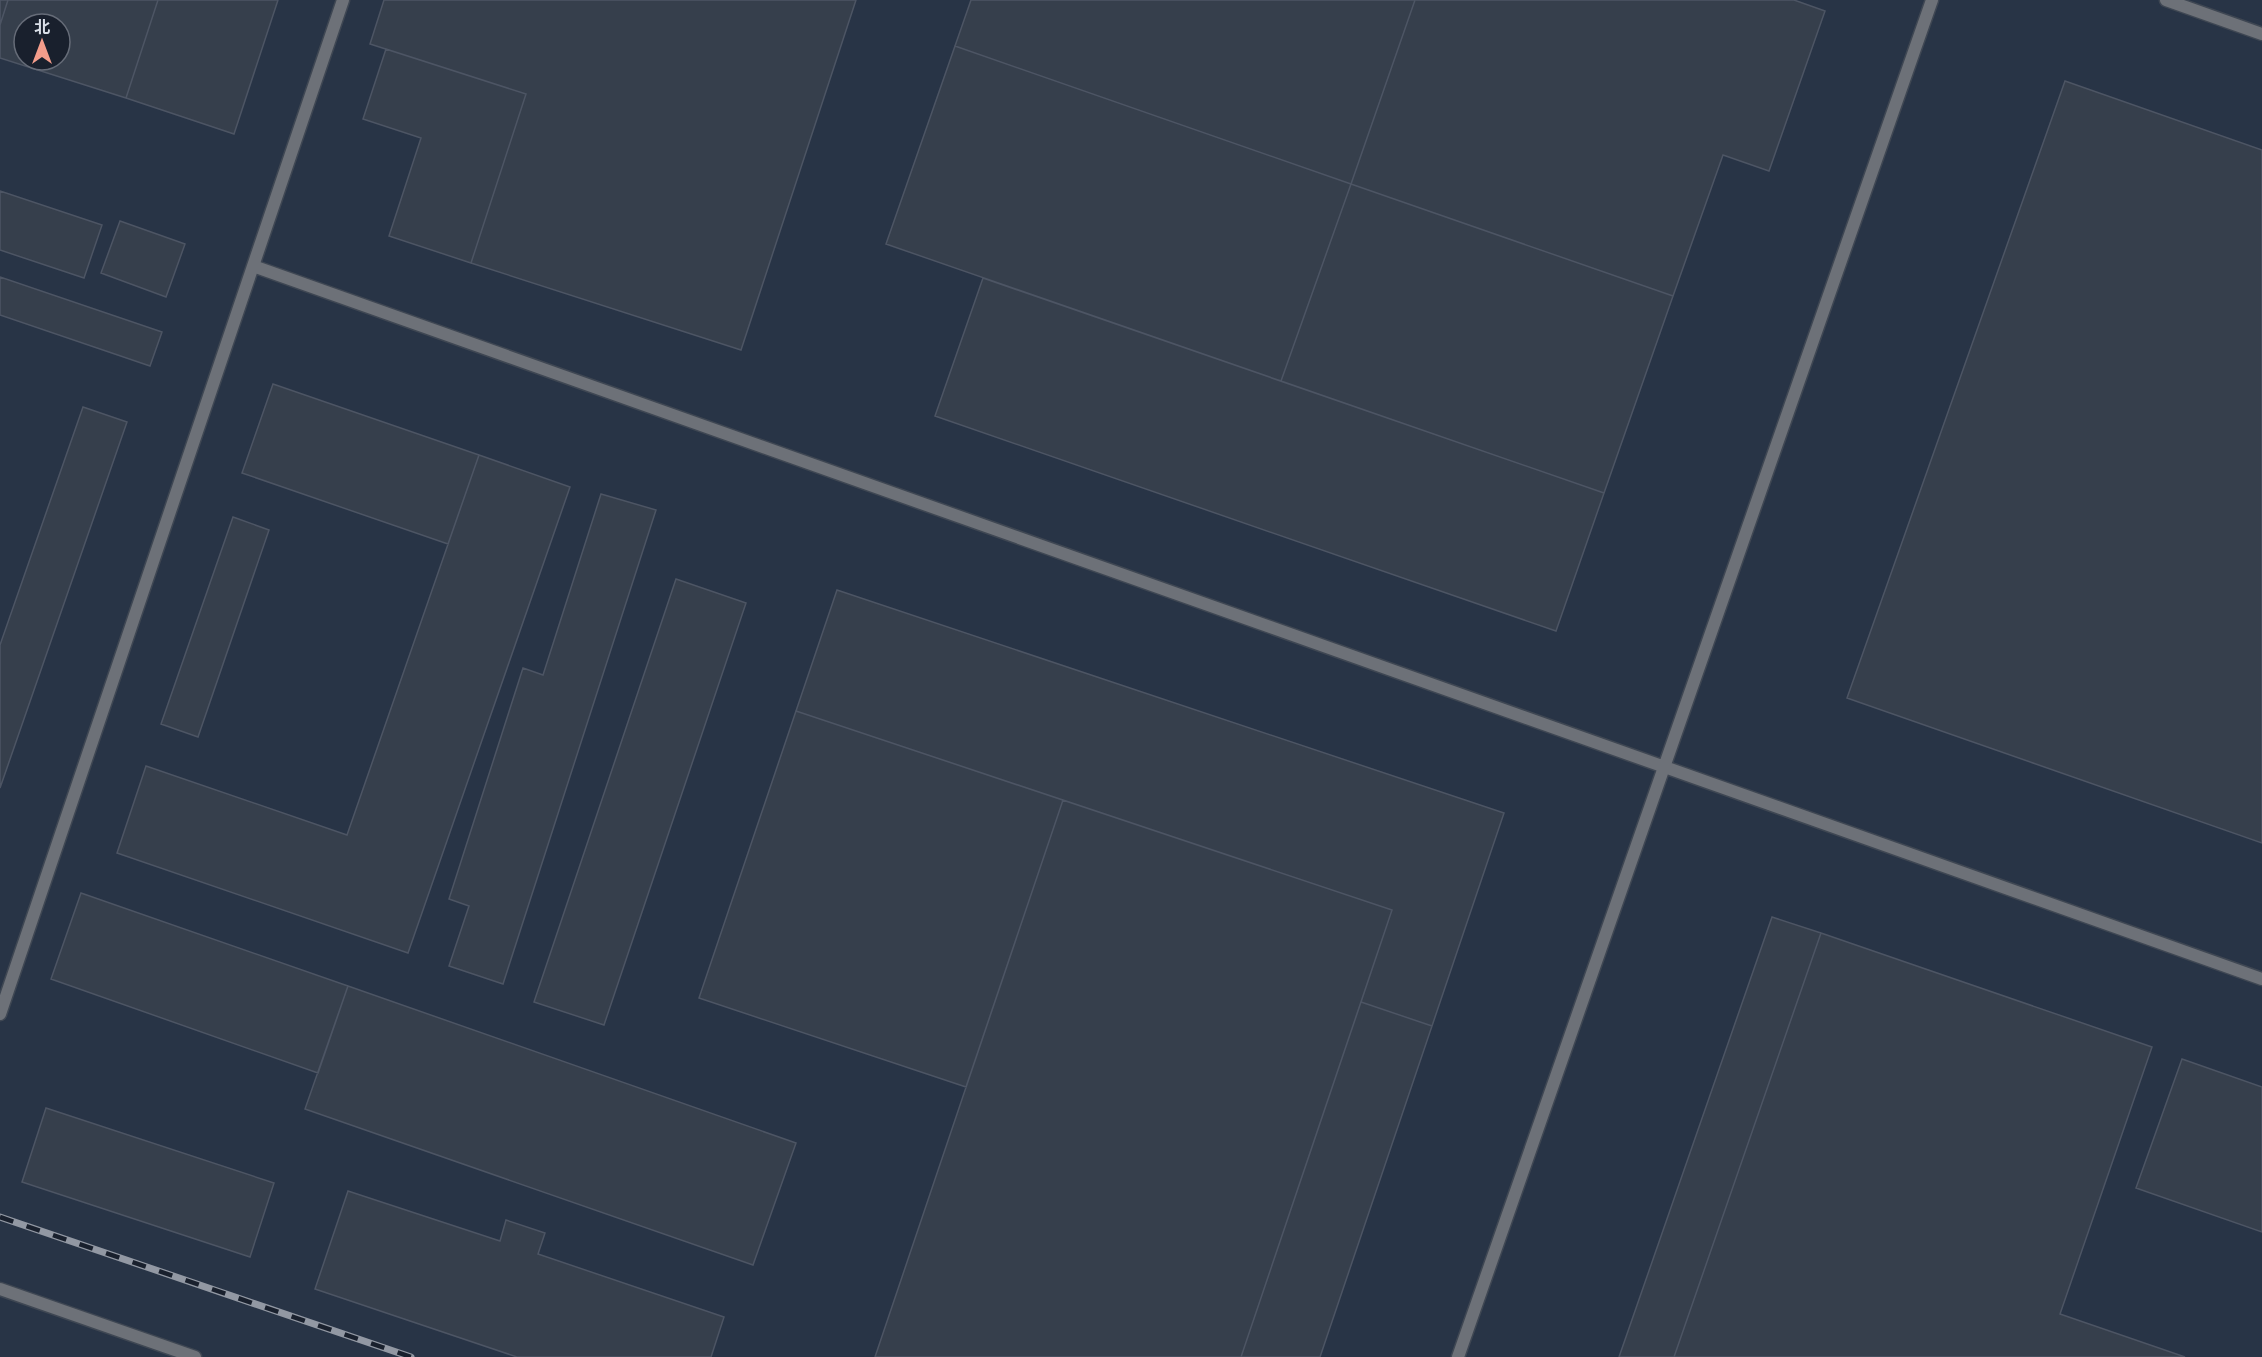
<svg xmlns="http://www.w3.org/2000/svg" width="2262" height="1357" viewBox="0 0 2262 1357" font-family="Literata,'Noto Sans SC',serif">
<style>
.built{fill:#283446;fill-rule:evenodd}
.building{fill:#363f4c;stroke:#4d5564;stroke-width:1.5;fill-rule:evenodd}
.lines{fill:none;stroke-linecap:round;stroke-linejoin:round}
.lane-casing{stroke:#3f4753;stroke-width:15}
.lane{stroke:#6d7178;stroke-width:12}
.rail-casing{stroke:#9298a3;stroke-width:7}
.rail{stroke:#19202d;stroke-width:4.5;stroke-dasharray:14;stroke-linecap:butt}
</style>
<rect width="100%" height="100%" fill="#222a37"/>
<path class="built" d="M0,0h2262v1357h-2262zM24,24h36v36h-36z"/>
<path class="building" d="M0,0h8l-8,25z
M8,0h150l-32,98 -126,-40v-33zM24,24h36v36h-36z
M158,0h120l-44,134 -108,-36z
M384,0h472l-115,350 -270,-87 55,-169 -156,-50z
M971,0h444l-64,184 -396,-138z
M1415,0h379l31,11 -56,160 -46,-16 -50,141 -322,-112z
M955,46l396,138 -70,197 -395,-137z
M386,49l140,45 -55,169 -82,-27 32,-98 -58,-19z
M2065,81l197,69v693l-415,-145z
M1351,184l322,112 -69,197 -323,-112z
M0,191l102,34 -18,53 -84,-28z
M120,221l65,23 -19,53 -65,-24z
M0,277l162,55 -12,34 -150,-51z
M983,278l621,215 -48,138 -621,-215z
M273,384l206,71 -31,89 -206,-71z
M83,407l44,15 -127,366v-143z
M479,455l91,32 -162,466 -291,-100 29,-87 201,69z
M601,494l55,16 -153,474 -54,-18 20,-60 -20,-7 74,-231 20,7z
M233,517l36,13 -71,207 -37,-13z
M676,579l70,24 -142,422 -70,-23z
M837,590l667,223 -72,213 -71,-24 31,-92 -596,-199z
M796,711l267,89 -97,287 -267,-89z
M1063,800l329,110 -151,447h-366z
M81,893l267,93 -30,87 -267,-94z
M1772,917l49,16 -147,424h-55z
M1821,933l331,114 -92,267 125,43h-511z
M348,986l448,157 -43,122 -448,-156z
M1361,1002l71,24 -112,331h-79z
M2182,1059l80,28v145l-126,-44z
M46,1108l228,75 -24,74 -228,-75z
M348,1191l152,50 6,-21 39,13 -7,21 186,63 -13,40h-194l-202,-68z"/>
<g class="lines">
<g class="lane-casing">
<path id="lane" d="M2166,0l96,34
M253,266l2009,713
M0,1014l343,-1014
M0,1289l195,68
M1458,1357l474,-1357"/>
</g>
<use href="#lane" class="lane"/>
<g class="rail-casing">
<path id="rail" d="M0,1217l411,140"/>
</g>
<use href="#rail" class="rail"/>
</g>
<g transform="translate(42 42)"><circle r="28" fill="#19202d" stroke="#666c78" stroke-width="1.5"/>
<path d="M0-4.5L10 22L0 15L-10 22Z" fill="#f49d8b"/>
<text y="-9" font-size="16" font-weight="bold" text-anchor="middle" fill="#dadfe8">北</text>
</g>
</svg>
